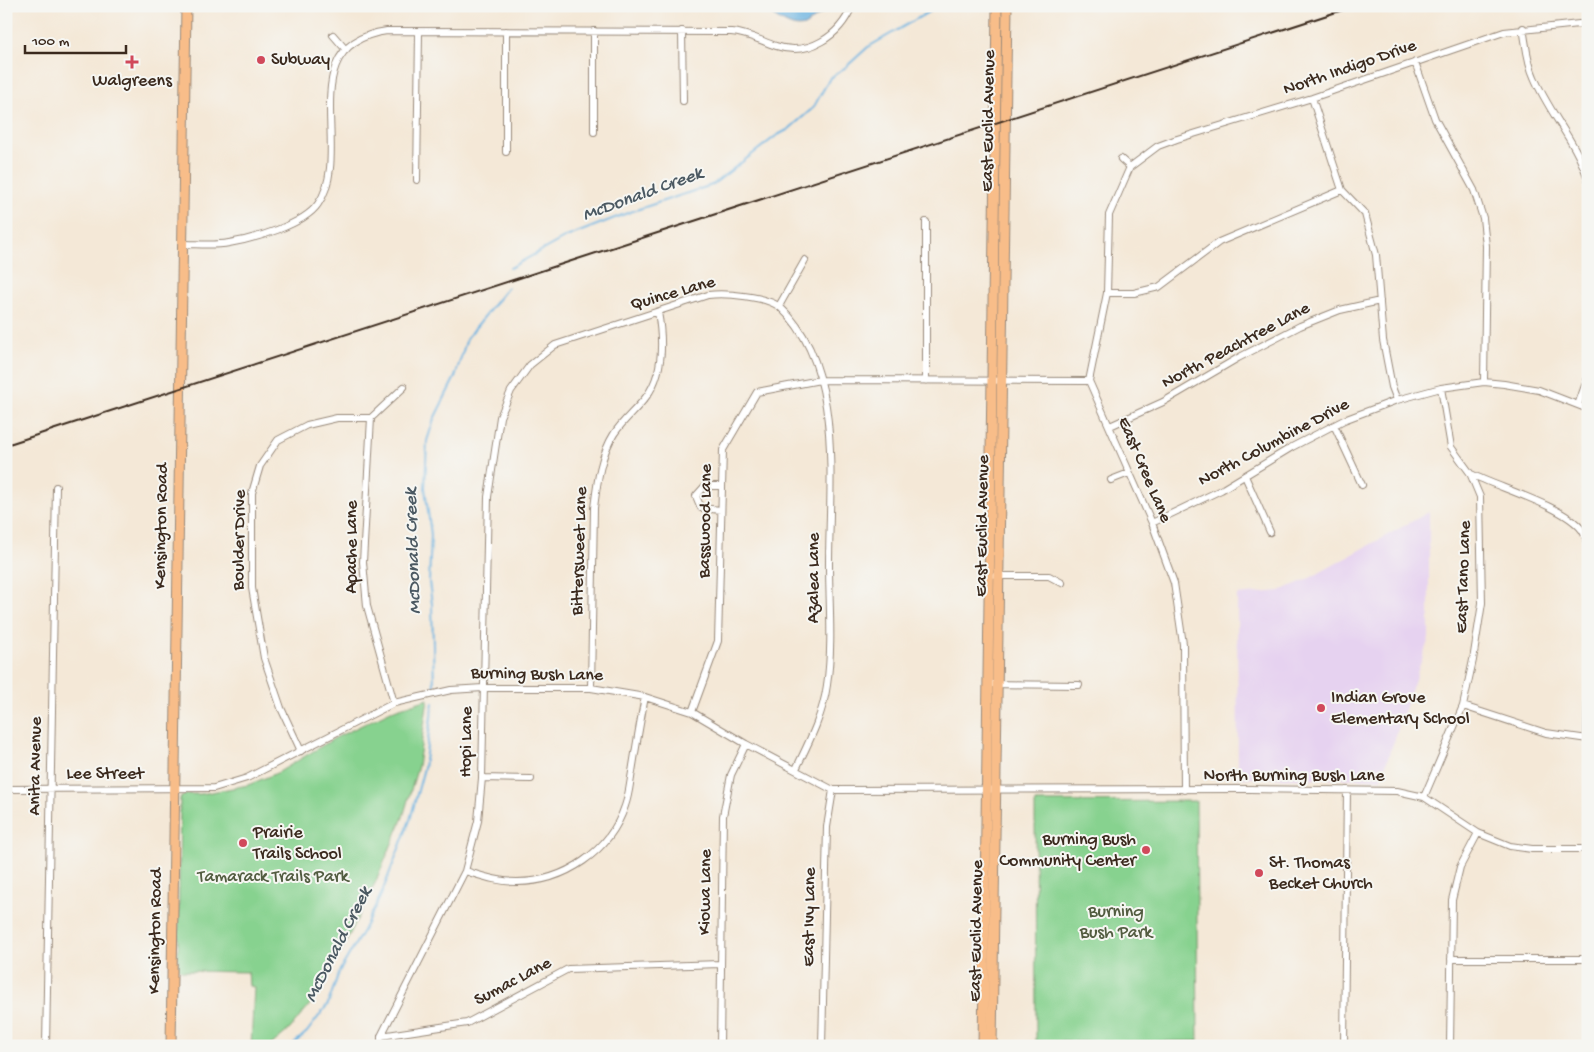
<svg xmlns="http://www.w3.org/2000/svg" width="1594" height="1052" viewBox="0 0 1594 1052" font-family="'Gochi Hand',sans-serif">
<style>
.built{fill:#e6d2f0}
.green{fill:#87d28f;stroke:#617e56}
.water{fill:#68b1e0;stroke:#526e7f}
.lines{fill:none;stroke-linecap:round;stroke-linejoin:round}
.stream{stroke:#68b1e0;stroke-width:2}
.minor-casing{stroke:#98897a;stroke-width:8}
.major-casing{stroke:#98897a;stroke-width:11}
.minor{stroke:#fff;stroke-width:6}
.major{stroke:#f8bd89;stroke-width:9}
.rail{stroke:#3b2a1e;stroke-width:2}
.poi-dot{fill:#d1495b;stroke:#f6f6f2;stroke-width:2}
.labels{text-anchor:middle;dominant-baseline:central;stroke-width:4;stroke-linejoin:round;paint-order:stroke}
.poi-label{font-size:18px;fill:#3b2a1e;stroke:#f6f6f2;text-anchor:start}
.street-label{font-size:18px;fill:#3b2a1e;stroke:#f6f6f2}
.park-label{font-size:18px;fill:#525c40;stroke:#f6f6f2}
.water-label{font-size:19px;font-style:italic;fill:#4b5962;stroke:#f6f6f2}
</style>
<rect width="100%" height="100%" fill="#f6f6f2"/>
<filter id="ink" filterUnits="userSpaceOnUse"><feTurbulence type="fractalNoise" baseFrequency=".02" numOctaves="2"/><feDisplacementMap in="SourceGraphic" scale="10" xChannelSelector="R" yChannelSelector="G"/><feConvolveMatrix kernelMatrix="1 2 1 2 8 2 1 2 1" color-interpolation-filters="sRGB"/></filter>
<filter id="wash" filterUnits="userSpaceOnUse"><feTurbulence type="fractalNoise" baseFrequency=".0096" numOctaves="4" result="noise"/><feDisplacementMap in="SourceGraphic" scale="20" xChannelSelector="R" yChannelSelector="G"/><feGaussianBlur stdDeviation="1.12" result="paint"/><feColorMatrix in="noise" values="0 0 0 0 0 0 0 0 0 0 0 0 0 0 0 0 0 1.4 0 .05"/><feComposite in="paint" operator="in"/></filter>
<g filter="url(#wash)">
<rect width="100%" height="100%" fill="#f4e8d7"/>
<path class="built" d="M1429,512v126l-48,141 -143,-1 -1,-183 43,-4 30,-13z"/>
<path class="green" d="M428,699l-10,67 -15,51 -26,62 -30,61 -32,58 -25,31 -20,17h-19l3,-59 -5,-1 -1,-14 -65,-1 -5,-3 2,-170 6,-4h15l47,-9 31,-13 56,-34 56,-27z
M1196,801l2,240 -162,1 -1,-240z"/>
<path class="water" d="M770,6h55l-1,6c-7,3 -13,11 -20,14 -12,4 -25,-7 -34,-12z"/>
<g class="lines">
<path class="stream" d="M510,268l54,-30 66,-26 82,-27 64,-49 13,-7 24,-21 17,-30 16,-11 22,-20 71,-41
M434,687l-2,-83 -3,-22 2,-47 -6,-47 2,-47 7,-22 21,-42 12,-39 41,-51
M291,1046l16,-14 21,-28 11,-32 25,-43 17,-34 29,-75 14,-52 9,-65"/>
</g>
</g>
<g filter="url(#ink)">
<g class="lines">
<g class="minor-casing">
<path id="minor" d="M1523,28c3,16 4,34 11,49 15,36 42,64 54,102
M594,31v101
M682,31l1,70
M333,35l13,15
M1415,62l20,57 39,71 9,28 3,28 -2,136
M1312,98l30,92 23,24 11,41 7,85 9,47 5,13
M506,152v-121
M1121,159l9,8
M417,180l2,-148
M926,222v159
M183,244c15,0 31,2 46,-1 24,-4 75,-18 89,-39 37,-52 -28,-160 69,-173l344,1c17,1 30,9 45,14 32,11 64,-10 76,-40
M1107,293h27l25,-6 60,-45 123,-52
M779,306l26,-46
M1578,405l10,-28
M371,418l-8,144 4,44 27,97
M1334,425l28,60
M1110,426l53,-24 75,-44 62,-32 40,-16 40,-9
M1471,474c28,14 93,32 111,56 3,4 4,10 6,14
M1245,476l25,56
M1111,480l18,-7
M721,510l-20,-2 -5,-12 9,-10h17
M1152,523l69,-33 71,-43 52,-27 53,-20 44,-12 43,-6 20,2 35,6 49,19
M996,576h53l13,7
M988,684l91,1
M591,688l3,-180c3,-24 6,-52 20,-74 9,-14 22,-24 32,-37 18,-24 17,-57 12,-85
M1463,706l83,27 42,6
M692,712l26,-71 5,-191 34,-58 63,-12 269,1
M1587,739l1,-44
M301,751l-20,-43 -17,-50 -12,-70v-95l8,-27 18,-26 29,-15 30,-7h34l33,-31
M482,778l49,1
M6,789l208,-1 33,-10 147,-75 57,-13 32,-2h108l54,9 47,15 54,32 87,46 417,-1 147,2 27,6 54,36 32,13 22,3h56
M1184,790l-1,-146 -9,-61 -22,-60 -63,-142 18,-88 2,-78 21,-48 28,-21 19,-7 135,-41 192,-66 75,-8 9,2
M1424,797l39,-91 10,-46 9,-57 -2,-106 -10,-24 -19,-26 -10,-59
M465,871c17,5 34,11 52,11 48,0 93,-31 108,-76 4,-11 5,-23 7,-34 4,-25 8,-50 13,-75
M1451,959h137
M381,1036l86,-13 101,-54 152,-5
M46,1046l10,-559
M381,1046v-10l84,-165 13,-50 4,-43 6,-281 12,-80 11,-26 19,-26 25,-20 153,-50c17,-2 59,1 73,13 63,58 48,178 48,256 0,40 4,81 -2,121 -4,30 -18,57 -31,84
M720,1046l3,-230 8,-41 15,-31
M822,1046l5,-219 6,-37
M1344,1046l3,-256
M1450,1046l2,-146 8,-33 18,-34"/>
</g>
<g class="major-casing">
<path id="major" d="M171,1046l15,-1040
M983,1046l14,-1040
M992,1046l15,-1040"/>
</g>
<use href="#minor" class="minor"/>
<use href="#major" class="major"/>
<path class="rail" d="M6,445l1349,-439"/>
</g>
</g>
<g class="poi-dot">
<circle cx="261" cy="60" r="5"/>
<path d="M129.5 54.5h5v5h5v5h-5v5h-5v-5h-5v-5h5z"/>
<circle cx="1321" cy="708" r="5"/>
<circle cx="243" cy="843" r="5"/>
<circle cx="1146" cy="850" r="5"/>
<circle cx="1259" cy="873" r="5"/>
</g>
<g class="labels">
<g class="poi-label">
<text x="271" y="60">Subway</text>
<text x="132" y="81" text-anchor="middle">Walgreens</text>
<text x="1331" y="698">Indian Grove<tspan x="1331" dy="21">Elementary School</tspan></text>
<text x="253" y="833">Prairie<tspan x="253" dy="21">Trails School</tspan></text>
<text x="1136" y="840" text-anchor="end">Burning Bush<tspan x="1136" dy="21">Community Center</tspan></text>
<text x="1269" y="863">St. Thomas<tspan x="1269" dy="21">Becket Church</tspan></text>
</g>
<g class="street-label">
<text transform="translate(1350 68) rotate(-19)">North Indigo Drive</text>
<text transform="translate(989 121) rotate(-89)">East Euclid Avenue</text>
<text transform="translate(673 294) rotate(-16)">Quince Lane</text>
<text transform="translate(1236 346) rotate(-28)">North Peachtree Lane</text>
<text transform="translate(1274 443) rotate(-28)">North Columbine Drive</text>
<text transform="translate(1144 470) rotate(67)">East Cree Lane</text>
<text transform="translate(706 521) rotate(-89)">Basswood Lane</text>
<text transform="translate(162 526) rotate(-89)">Kensington Road</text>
<text transform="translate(983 526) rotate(-89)">East Euclid Avenue</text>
<text transform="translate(240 540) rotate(-89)">Boulder Drive</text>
<text transform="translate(352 547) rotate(-90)">Apache Lane</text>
<text transform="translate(580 551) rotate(-88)">Bittersweet Lane</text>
<text transform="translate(1464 577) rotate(-88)">East Tano Lane</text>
<text transform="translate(814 578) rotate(-90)">Azalea Lane</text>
<text transform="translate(537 675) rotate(1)">Burning Bush Lane</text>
<text transform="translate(467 742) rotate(-89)">Hopi Lane</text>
<text transform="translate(36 766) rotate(-89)">Anita Avenue</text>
<text x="105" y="774">Lee Street</text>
<text x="1294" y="776">North Burning Bush Lane</text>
<text transform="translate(706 892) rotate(-89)">Kiowa Lane</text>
<text transform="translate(810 917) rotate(-89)">East Ivy Lane</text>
<text transform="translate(156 931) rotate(-89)">Kensington Road</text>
<text transform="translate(977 931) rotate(-89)">East Euclid Avenue</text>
<text transform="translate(513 982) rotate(-28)">Sumac Lane</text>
</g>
<g class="park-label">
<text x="273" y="877">Tamarack Trails Park</text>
<text x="1116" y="912">Burning<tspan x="1116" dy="21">Bush Park</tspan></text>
</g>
<g class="water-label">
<text transform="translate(643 195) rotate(-20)">McDonald Creek</text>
<text transform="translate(414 551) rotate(-92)">McDonald Creek</text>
<text transform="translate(339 945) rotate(-63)">McDonald Creek</text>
</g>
</g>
<rect width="1594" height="1052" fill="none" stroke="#f6f6f2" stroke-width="25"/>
<path d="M25 45v8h101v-8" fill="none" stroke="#3b2a1e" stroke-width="2.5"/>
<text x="32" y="45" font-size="15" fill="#3b2a1e" stroke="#f6f6f2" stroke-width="4" paint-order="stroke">100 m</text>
</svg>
